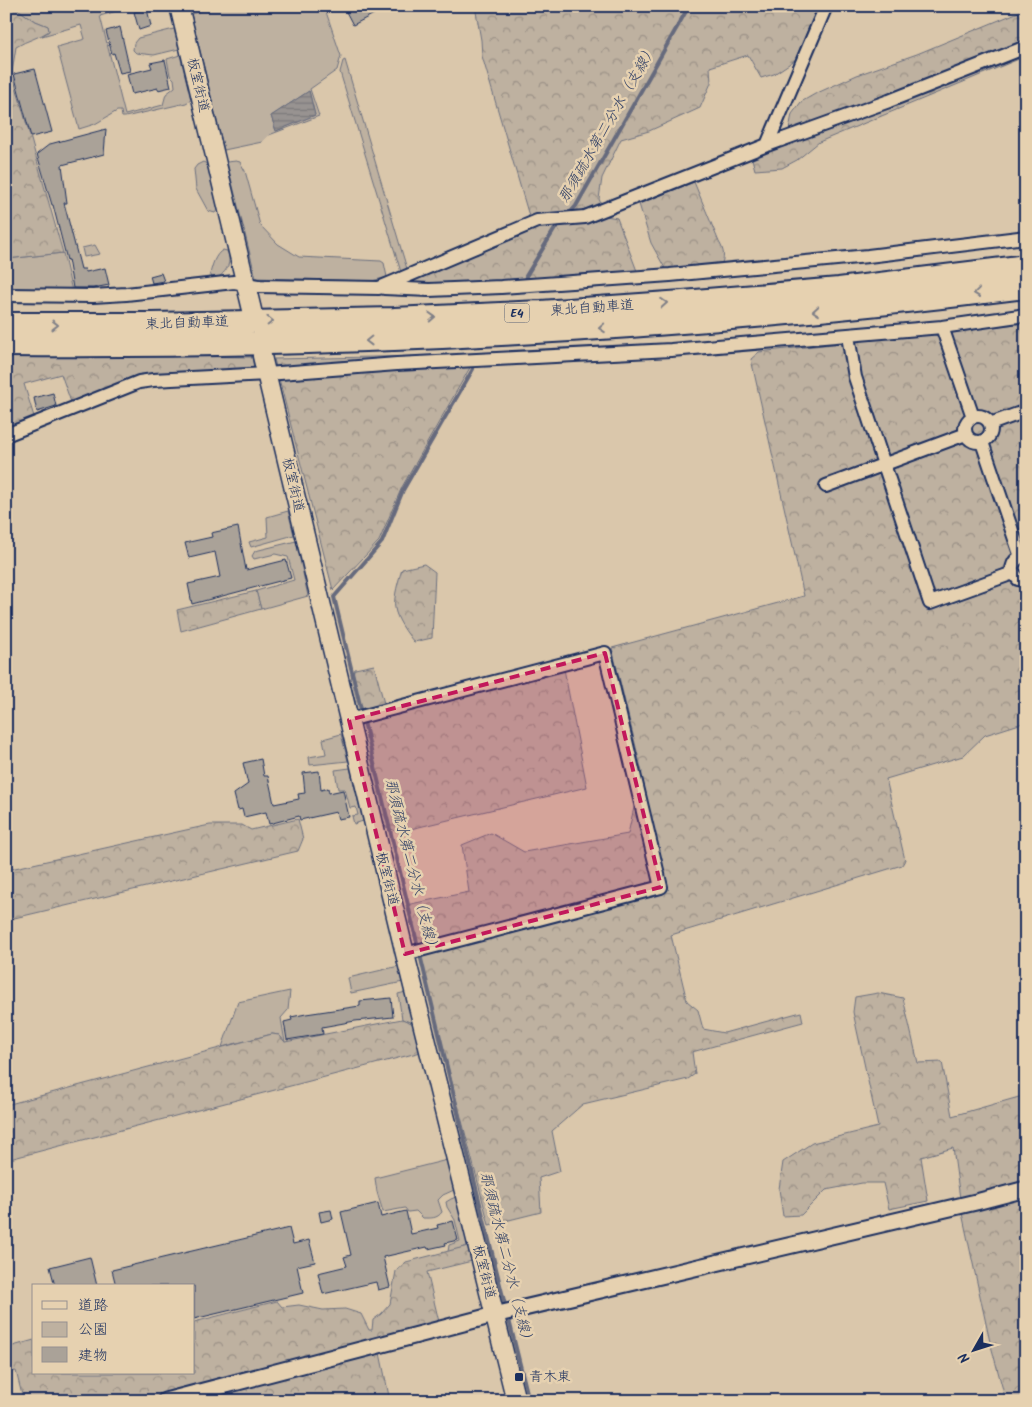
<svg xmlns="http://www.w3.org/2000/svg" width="1032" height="1407" viewBox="0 0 1032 1407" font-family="Kalam,'Klee One',sans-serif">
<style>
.green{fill:#beb1a0;stroke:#6c707f;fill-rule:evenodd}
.forest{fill:url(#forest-crowns);stroke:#6c707f}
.water{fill:url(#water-rules);stroke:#666b7d}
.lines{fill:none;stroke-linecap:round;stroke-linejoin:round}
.stream{stroke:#666b7d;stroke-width:4}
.building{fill:#aaa298;stroke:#1b2f5e}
.minor-casing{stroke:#1b2f5e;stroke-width:16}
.tertiary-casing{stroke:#1b2f5e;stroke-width:19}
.secondary-casing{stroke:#1b2f5e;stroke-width:21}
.motorway-casing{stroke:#1b2f5e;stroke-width:26}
.minor{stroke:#e6d1b0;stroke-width:12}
.tertiary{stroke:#e6d1b0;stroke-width:15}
.secondary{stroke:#e6d1b0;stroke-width:18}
.motorway{stroke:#e6d1b0;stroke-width:22}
.oneway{stroke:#808087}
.marked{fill:#c2185b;fill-opacity:0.2;stroke:#c2185b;stroke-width:4;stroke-dasharray:10 6;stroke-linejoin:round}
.poi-dot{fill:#1b2f5e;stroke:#e6d1b0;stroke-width:2}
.labels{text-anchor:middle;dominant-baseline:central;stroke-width:5;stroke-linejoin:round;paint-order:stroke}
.shield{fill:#e6d1b0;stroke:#586077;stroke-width:1}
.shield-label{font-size:12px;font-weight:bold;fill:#1b2f5e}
.street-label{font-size:14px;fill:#1b2f5e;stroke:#e6d1b0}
.poi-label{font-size:14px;fill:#1b2f5e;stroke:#e6d1b0;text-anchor:start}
.water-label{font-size:15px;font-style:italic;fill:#344368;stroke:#e6d1b0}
</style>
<defs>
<pattern id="forest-crowns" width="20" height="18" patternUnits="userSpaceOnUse" patternTransform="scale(1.25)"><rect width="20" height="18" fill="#beb1a0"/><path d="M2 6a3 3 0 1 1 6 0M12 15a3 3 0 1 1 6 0" fill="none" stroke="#9a9086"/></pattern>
<pattern id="water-rules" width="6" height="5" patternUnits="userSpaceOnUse" patternTransform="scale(1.25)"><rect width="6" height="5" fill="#989391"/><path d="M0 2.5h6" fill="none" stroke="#7b787a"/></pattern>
</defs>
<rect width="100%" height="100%" fill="#dac7ab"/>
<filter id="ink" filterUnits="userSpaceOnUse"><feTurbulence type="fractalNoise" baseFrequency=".02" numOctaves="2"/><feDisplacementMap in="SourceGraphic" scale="10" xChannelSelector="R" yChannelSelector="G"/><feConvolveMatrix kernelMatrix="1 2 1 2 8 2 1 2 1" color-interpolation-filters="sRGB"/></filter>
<g filter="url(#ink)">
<path class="green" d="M13,6h73l2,7 24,-7h21l-33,10 25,99 38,-10 3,-11 9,-7 -1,-8 -4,-4 -3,-16 13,-4 11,45 -5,3 -61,14h-3l-1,-6h-4l-22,13 -16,5 -22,-82 28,-8 -4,-14 -39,11 7,-5 -1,-5 -15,-6z
M218,6h106l17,50 -4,14 -27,19 9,27 -50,19 -7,7 -38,8 -33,-136zM309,91l6,24 -39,16 -5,-15z
M174,29l5,20 -25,6 -18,-2 -3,-3 1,-7 4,-5z
M345,60l62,209 -6,3 -61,-200 3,-11z
M236,161l4,1 5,9 15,54 18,19 21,13 82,4 3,2 3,14 -15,4 -116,-3 -29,-116z
M203,162l4,2 11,45 -3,4 -7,-2 -12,-22 -2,-20 3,-4z
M95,245l5,9 -16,3 -2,-9z
M223,250l4,1c6,13 -2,23 -13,29l-4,-6c2,-8 5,-20 13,-24z
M63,253l9,38 -66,2v-34z
M288,511l6,24 -43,12 -2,-5 19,-5 -1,-20z
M296,541l12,55 -47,13 -5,-18 38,-11 -6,-23 -13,-3 -21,5 -2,-3 3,-5z
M341,734l7,27 -38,4 -1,-8 17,-3 -3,-15z
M350,768l13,53 -9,3 -2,-8 6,-1 -2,-8 -6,1 -5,-19h-7l-3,-19z
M399,966l4,16 -52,11 -3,-15z
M290,991l-2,19 -7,8 4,24 -6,-7 -7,-1 -50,13 16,-45z
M406,992l8,32 -12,-5 -4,-25z
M447,1160l7,30 -11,5 -5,5 4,12c-5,7 -11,6 -19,6l-7,-7 -8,1 -3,-4 -22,4 -6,-20 -2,-14z
M456,1197l12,49 -20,6 1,-7 11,-4 -5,-21 -8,-13 -1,-5 5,-3z"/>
<path class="forest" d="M6,6h7l20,14 15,6 1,5c-10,7 -22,9 -33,16l-4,25 51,181 -57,6z
M475,6h140l1,3 14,1 10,-4h178l-23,54 -21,14 -13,4 -13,-23 -38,12 1,16 -11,25 -51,23 -28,8 -19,39 -3,21 7,17 11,2 20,53 -1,6 -227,9 1,-5 114,-49 5,-16 -47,-160 -1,-16z
M1026,9v47l-207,86 -22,18 -15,8 -27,2 -3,-11 7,-7 24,-9 6,-13 3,-16 9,-12 14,-8 42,-19 60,-21z
M694,182l25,60c5,8 7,17 0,25l-52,5 -16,-29 -12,-39z
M1026,323v399l-41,13 -22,21 -77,23 19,81 -3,5 -231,70 16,66 11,9 5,19 21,4 77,-21 2,10 -111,30 3,22 -7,5 -105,25 -31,27 8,40 -21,7 2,34 -52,13 -83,-320 63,-13 -7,-47 29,-12 33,19 104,-18 14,-62 -30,-124 192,-52 -53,-237 8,-7z
M6,355l246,2 2,11 -4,3 -97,5 -81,29 -11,-31 -37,10 11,36 -29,11z
M474,355l-2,9 -70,123 -23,54 -46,49 -59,-231z
M424,564l11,8 -3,66 -18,4c-7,-8 -18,-24 -19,-34 -2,-10 4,-29 7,-39z
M256,591l5,18 -80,22 -4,-21z
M374,665l13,50 177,-46 23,118 -189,45 -14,-6 -34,-146 5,-11z
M298,819l5,20 -5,12 -292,69v-50l180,-40 24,-5h32l9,5z
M878,993l25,5 15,65 24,-1 10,54 74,-21v306h-20l-16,-59 -28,-129 -9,-65 -32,9 7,44 -39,8 -6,-26h-21l-36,7 -25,25 -18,1 -4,-27 4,-27 29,-19 66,-16 -25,-115 2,-15z
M402,1019l12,5 7,28 -415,108v-55l266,-71 7,1 6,7z
M468,1246l4,15 -45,11 13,54 -301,75h-122l5,-6 -6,-24 -10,2v-25l28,-8v33h160v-51l83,-21 5,6 17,-2 24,5 22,-1 16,5 8,16h3l1,-10 8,-6 9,-10 6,-33 10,-9z
M380,1353l10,48h-200z"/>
<path class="water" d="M309,91l6,24 -39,16 -5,-15z"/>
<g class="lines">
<path class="stream" d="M568,215l8,-9 113,-200
M526,276l30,-49 4,-4
M473,369l-70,121 -21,52 -48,55 143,595 29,117
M508,1316l21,85"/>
</g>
<path class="building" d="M343,6h46l-36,19z
M147,9l4,17 -12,4 -5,-18z
M120,27l10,44 -10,2 -6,-20 -2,1 -6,-23z
M165,60l6,27 -13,3v-2l-26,6 -5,-20 25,-6 -2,-5z
M35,69l17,63 -21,5 -17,-63z
M106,129l-2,25 -42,11 5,38h-3l17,66h4l1,3 19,-4 4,17 -16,3h-20l-5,-29 -1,1 -14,-55h-1l-15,-51 13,-10z
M161,273l3,8 -12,2 -2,-7z
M53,393l3,13 -19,6 -3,-14z
M238,527l8,43 40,-10 5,18 -99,26 -4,-20 32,-7 -5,-25 -26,6 -4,-15 27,-6 -1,-4z
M261,759l3,17h4l6,28 25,-5 -1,-5 7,-1 -2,-20 16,-2 2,19 7,-2 1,5 14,-3 6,27 -11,2 -2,-7 -36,8 -1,-4 -30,8 -3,-12 -22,5 -2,-8 -4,1 -4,-16 14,-10 -5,-21z
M391,998l2,19 -38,4 -33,6 1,7 -36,6 -3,-18 8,-2 -1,-3 15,-3 54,-8v-5z
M378,1203l3,14 25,-6 5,23 27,-6 -1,-3 16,-4 5,19 -13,3 1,2 -18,4 -1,-2 -44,10 7,30 -12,3 -2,-8 -53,12 -5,-21 29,-7 -3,-9 7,-2 -10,-43z
M331,1210l2,9 -12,3 -2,-10z
M289,1228l4,16 16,-4 6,22 -18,4 6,27 -109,26v-33h-78l-4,-16z
M90,1257l7,29h-42l-5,-19z"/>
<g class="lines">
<g class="minor-casing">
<path id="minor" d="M767,145l59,-139
M384,288l45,2 72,-3 169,-12 198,-19 158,-19
M6,295l87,1 33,-2 108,-12 24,4 121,2 158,-67 48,-4 182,-72 122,-44 137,-54
M942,327l31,90
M848,336l7,41 75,226 83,-30
M965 429a13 13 0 1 1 26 0a13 13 0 1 1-26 0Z
M990,424l36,-13
M6,435l133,-53 14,-2 114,-6 130,-10 274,-14 271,-23 84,-12
M982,442l39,115
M826,486l140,-52
M1026,556c-9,1 -13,5 -14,14l6,9 8,2
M349,720l256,-67 56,234 -256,67"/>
</g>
<g class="tertiary-casing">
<path id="tertiary" d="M165,1401l329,-86 482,-113 50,-13"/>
</g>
<g class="secondary-casing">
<path id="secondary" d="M179,6l73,304
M262,356l143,598 111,447"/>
</g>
<g class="motorway-casing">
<path id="motorway" d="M6,324h146l242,-5 147,-7 142,-10 156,-13 187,-23
M6,345c341,3 682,-15 1020,-58"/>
</g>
<use href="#minor" class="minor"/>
<use href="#tertiary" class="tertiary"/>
<use href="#secondary" class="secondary"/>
<use href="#motorway" class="motorway"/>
</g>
<defs><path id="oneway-chevron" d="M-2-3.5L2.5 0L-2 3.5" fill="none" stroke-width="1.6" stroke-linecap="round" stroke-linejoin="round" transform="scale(1.25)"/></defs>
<g class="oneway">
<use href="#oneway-chevron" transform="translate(977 293) rotate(173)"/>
<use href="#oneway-chevron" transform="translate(664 303) rotate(-4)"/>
<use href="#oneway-chevron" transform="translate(816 311) rotate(175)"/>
<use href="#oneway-chevron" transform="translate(432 317) rotate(-3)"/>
<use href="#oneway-chevron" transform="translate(270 321) rotate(-1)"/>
<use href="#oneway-chevron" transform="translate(55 325)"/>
<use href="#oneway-chevron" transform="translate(602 328) rotate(176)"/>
<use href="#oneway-chevron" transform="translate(369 341) rotate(179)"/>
</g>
</g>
<path class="marked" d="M605,653l56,234 -256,67 -56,-234z"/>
<rect class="poi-dot" x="514" y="1372" width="10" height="10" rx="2.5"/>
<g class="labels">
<rect class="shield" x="504.5" y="303.5" width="25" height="19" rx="4"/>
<g class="shield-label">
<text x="517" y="313">E4</text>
</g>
<g class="street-label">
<text transform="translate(198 85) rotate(77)">板室街道</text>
<text transform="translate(592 308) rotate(-4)">東北自動車道</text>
<text transform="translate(187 323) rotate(-2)">東北自動車道</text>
<text transform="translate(293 485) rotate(77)">板室街道</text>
<text transform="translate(387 879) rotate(76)">板室街道</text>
<text transform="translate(484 1272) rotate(76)">板室街道</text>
</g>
<g class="poi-label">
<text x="529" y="1377">青木東</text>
</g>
<g class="water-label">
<text transform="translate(608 124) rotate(-60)">那須疏水第二分水（支線）</text>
<text transform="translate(411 866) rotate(76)">那須疏水第二分水（支線）</text>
<text transform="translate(506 1259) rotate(76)">那須疏水第二分水（支線）</text>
</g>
</g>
<rect width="1032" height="1407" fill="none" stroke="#e6d1b0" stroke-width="25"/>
<rect x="12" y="12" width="1007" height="1382" fill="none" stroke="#1b2f5e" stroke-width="2" filter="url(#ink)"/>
<rect x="32" y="1284" width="162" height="90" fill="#e6d1b0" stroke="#95908f"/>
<rect x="42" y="1301" width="25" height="8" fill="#e6d1b0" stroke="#95908f"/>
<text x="78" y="1310" font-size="15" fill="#1b2f5e">道路</text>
<rect x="42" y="1322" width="25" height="15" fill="#beb1a0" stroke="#95908f"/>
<text x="78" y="1334" font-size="15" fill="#1b2f5e">公園</text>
<rect x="42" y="1347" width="25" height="15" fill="#aaa298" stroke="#95908f"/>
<text x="78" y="1360" font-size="15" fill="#1b2f5e">建物</text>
<g transform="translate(974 1350) rotate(231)" stroke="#e6d1b0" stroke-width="4" paint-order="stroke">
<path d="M0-4L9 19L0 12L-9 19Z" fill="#1b2f5e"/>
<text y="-8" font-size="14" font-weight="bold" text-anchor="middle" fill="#1b2f5e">N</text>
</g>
</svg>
